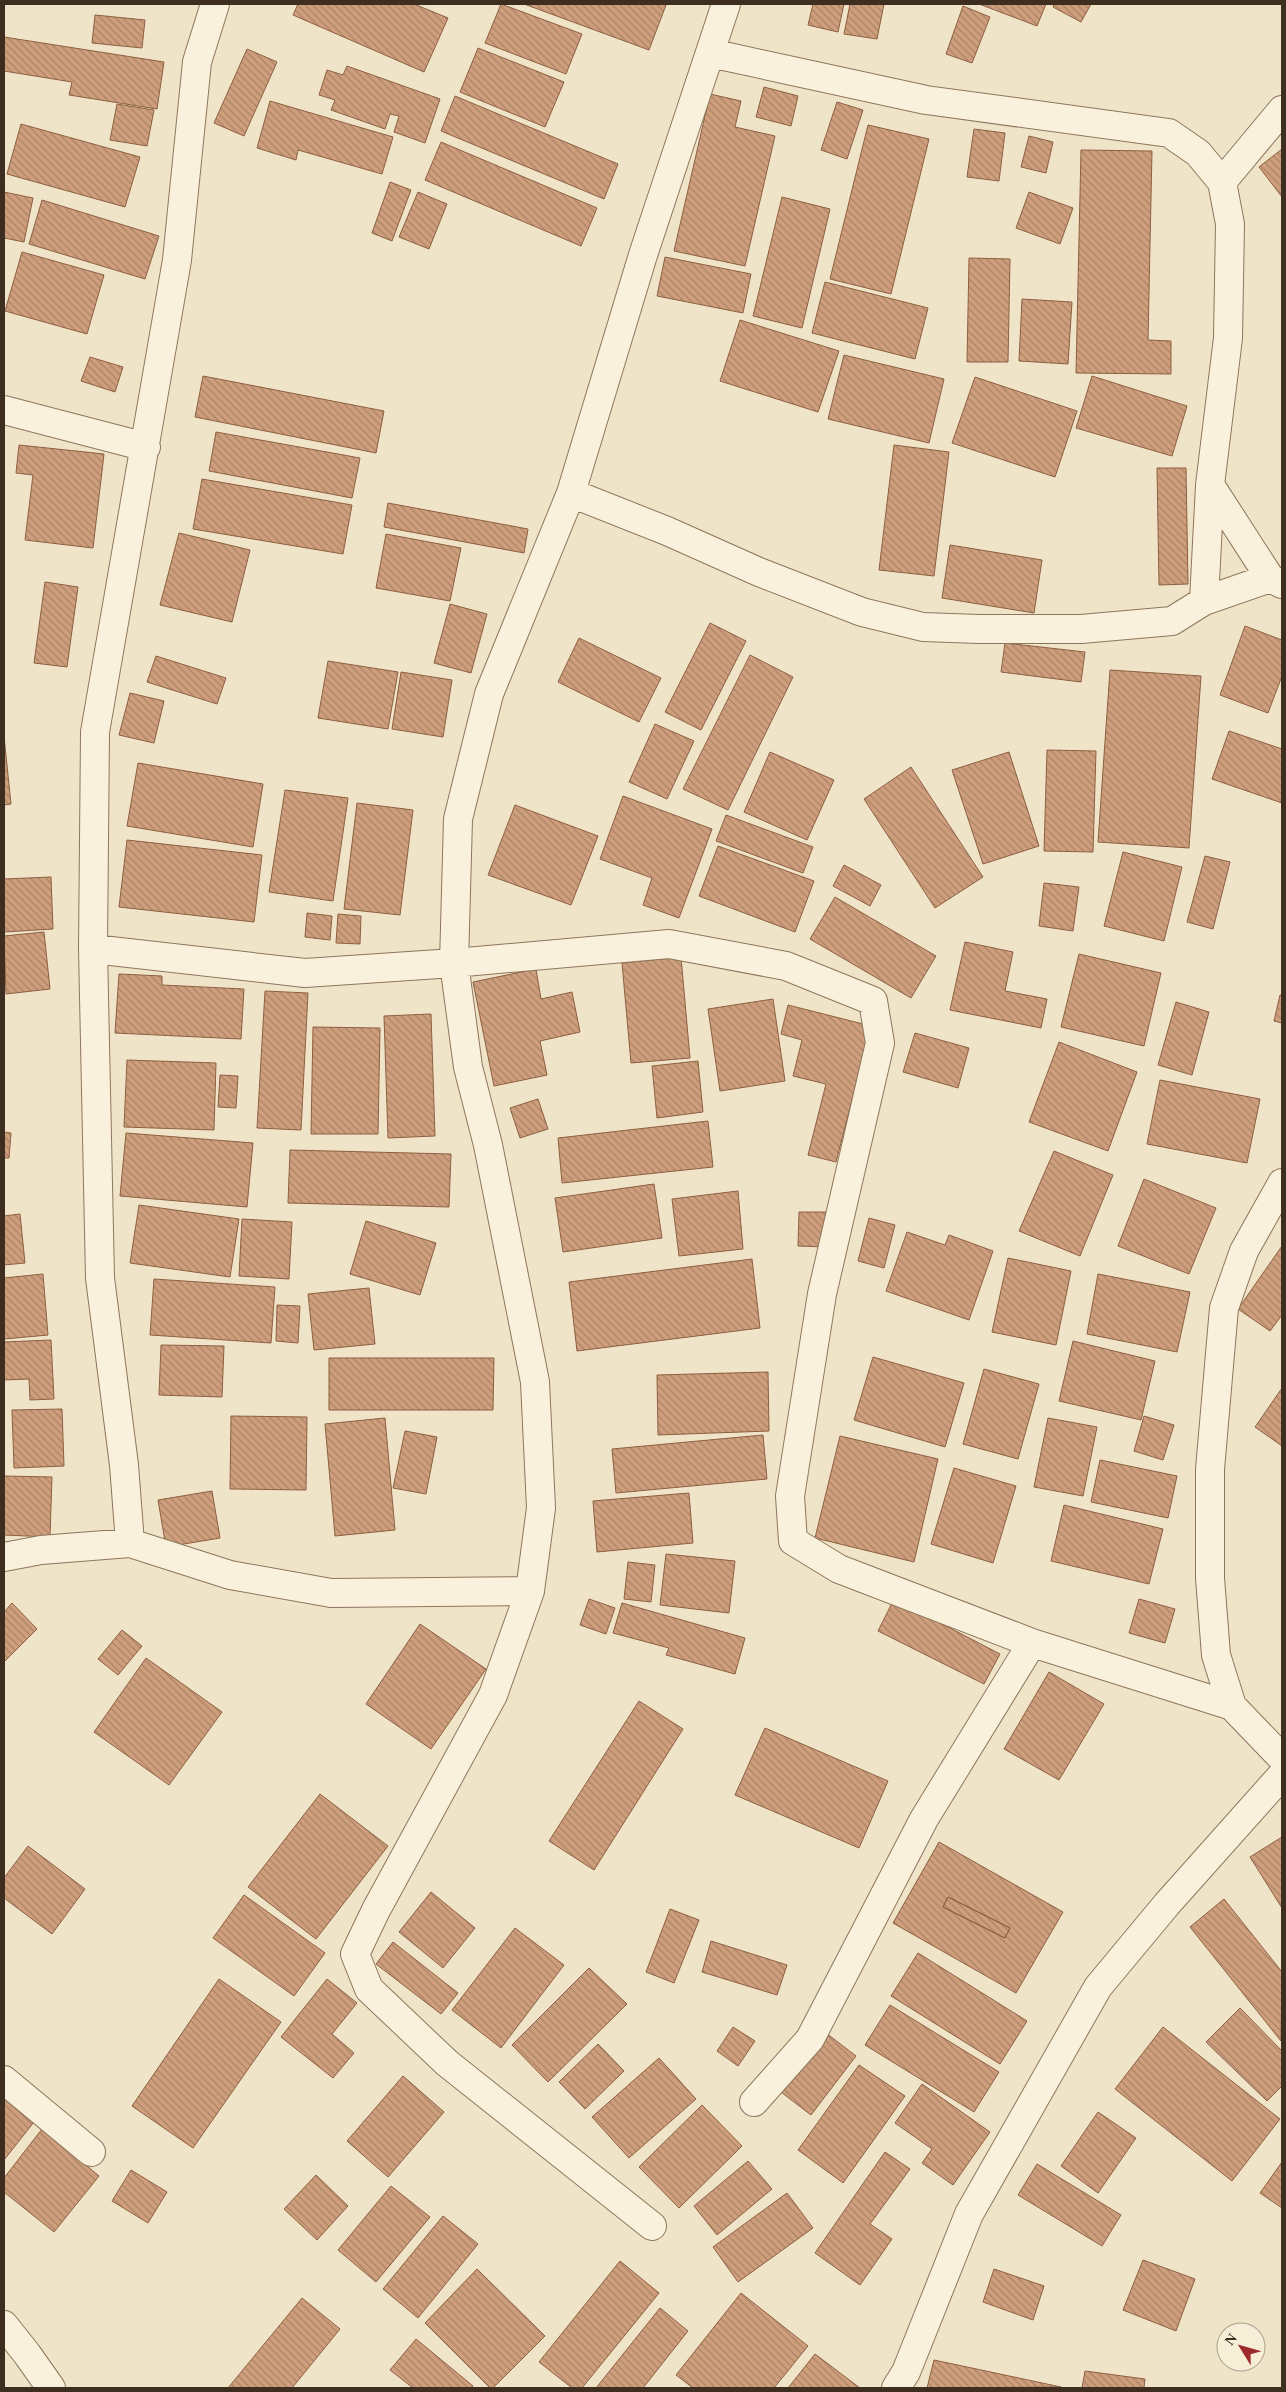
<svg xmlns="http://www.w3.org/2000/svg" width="1286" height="2392" viewBox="0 0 1286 2392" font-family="Georgia,serif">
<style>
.building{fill:url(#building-back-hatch);stroke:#8d5f41;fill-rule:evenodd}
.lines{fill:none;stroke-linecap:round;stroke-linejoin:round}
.minor-casing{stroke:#8d765c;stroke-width:30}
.minor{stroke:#faf1dc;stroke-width:28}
</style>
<defs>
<pattern id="building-back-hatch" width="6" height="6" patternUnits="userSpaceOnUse" patternTransform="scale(1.25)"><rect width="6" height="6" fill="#cf9f7d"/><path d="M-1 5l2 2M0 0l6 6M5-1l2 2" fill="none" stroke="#a98266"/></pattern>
</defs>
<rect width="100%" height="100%" fill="#f0e4c8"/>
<path class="building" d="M298,4h116l34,14 -24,54 -131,-57z
M501,4l81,30 -16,40 -81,-31z
M524,4h138l4,1 -17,45z
M813,4h31l-6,28 -30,-7z
M850,4h34l-7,35 -33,-5z
M979,4h67l-9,22z
M1054,4h37l-10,18 -28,-15z
M963,6l27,11 -18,46 -26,-9z
M95,15l50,5 -3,28 -50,-5z
M4,37l160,25 -7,47 -88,-14 3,-13 -68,-11z
M478,48l86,34 -19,45 -85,-35z
M247,49l30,13 -33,74 -30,-13z
M347,66l93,33 -15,44 -31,-11 5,-16 -9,-2 -5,15 -54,-19 4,-10 -16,-5 8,-25 16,5z
M764,87l34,9 -7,30 -35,-9z
M710,94l31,7 -6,26 40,9 -30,130 -71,-15z
M455,96l163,68 -14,35 -163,-68z
M270,101l123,36 -11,37 -84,-24 -2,10 -39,-12z
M837,102l26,8 -16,49 -26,-9z
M117,104l37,6 -7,36 -37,-6z
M21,124l119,33 -15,50 -118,-33z
M868,125l61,14 -38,155 -61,-15z
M974,129l31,4 -6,48 -32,-4z
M1029,136l24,6 -7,31 -25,-6z
M441,142l156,66 -16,38 -156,-66z
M1282,149v48l-23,-30z
M1081,150l71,1 -4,189 23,1v33l-95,-1z
M390,182l21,8 -19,51 -20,-8z
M4,192l29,6 -9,44 -20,-4z
M418,192l29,12 -18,45 -30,-12z
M1029,192l44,16 -13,36 -44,-16z
M782,197l48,12 -28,119 -49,-12z
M42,200l117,36 -14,43 -116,-35z
M22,252l82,23 -17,59 -82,-23z
M665,257l86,17 -8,39 -86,-17z
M969,258l41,1 -2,103h-41z
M825,282l103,26 -13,51 -103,-26z
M1022,299l50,3 -4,62 -49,-3z
M740,320l99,31 -21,61 -98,-31z
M844,355l100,24 -15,64 -101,-24z
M90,357l33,10 -8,25 -34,-11z
M203,376l181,35 -8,42 -181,-36z
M1092,376l95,30 -15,50 -96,-28z
M975,377l102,34 -22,66 -103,-34z
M216,432l144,26 -8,40 -143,-27z
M19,445l85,9 -11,94 -68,-8 8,-65 -17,-2z
M894,445l55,7 -15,124 -55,-6z
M1157,468h29l2,116 -29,1z
M202,479l150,26 -9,49 -150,-25z
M388,503l140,26 -4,24 -140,-26z
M179,533l71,17 -18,72 -72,-17z
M386,534l75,14 -11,53 -74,-13z
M950,545l92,15 -8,53 -92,-15z
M45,582l33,5 -11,80 -33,-4z
M450,604l37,10 -16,59 -37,-10z
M710,623l36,18 -45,89 -36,-18z
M1245,626l37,14v36l-14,37 -48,-18z
M579,638l82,40 -22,44 -81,-40z
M1005,643l80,9 -4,30 -80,-10z
M750,655l43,22 -65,133 -45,-21z
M156,656l70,22 -9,26 -70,-22z
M328,661l70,11 -10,57 -70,-11z
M1110,670l91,6 -12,172 -91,-6z
M401,672l51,8 -9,57 -51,-8z
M130,693l34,8 -10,42 -35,-8z
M655,724l39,17 -27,58 -38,-17z
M1229,731l53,18v54l-70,-24z
M4,736l7,68 -7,1z
M1047,750l49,1 -3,101 -49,-1z
M770,752l64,28 -27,60 -63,-28z
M1009,752l30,94 -56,18 -31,-94z
M138,763l125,21 -10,63 -126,-21z
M911,767l72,110 -48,31 -71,-109z
M285,790l63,8 -15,103 -64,-9z
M623,796l89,33 -33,89 -36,-13 9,-27 -52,-19z
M357,803l56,7 -13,105 -56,-6z
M515,805l83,31 -27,69 -83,-30z
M726,815l87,32 -10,26 -87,-32z
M127,840l135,15 -8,67 -135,-15z
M718,846l96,35 -19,51 -96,-36z
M1123,852l59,15 -18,74 -60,-15z
M1205,856l25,6 -17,67 -26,-7z
M844,865l37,20 -11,21 -37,-20z
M51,877l2,52 -49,3v-53z
M1044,883l35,4 -6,44 -34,-5z
M835,897l101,59 -25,42 -101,-59z
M307,913l25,3 -2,24 -25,-3z
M338,914l23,2 -1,28 -24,-1z
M44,932l6,57 -44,5 -2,-58z
M965,942l48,10 -8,39 42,8 -6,29 -91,-18z
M1079,954l82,19 -17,73 -83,-19z
M681,957l9,101 -59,5 -9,-100z
M536,969l5,30 31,-7 8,40 -40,9 7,34 -53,11 -21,-104z
M119,974l43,2v9l82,4 -3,50 -126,-6z
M265,991l43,2 -7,137 -44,-2z
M1280,995h2v28l-8,-2z
M773,999l12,82 -65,10 -12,-82z
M1176,1002l33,10 -17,63 -34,-10z
M788,1005l83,21 -35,136 -28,-7 18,-71 -33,-8 9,-36 -21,-6z
M431,1014l4,122 -47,2 -4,-122z
M313,1027l67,1 -2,106h-67z
M915,1033l54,15 -11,40 -55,-16z
M1059,1042l78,30 -29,79 -79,-29z
M127,1060l89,3 -2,67 -90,-3z
M698,1061l5,51 -46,6 -5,-52z
M220,1075l18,1 -2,32 -18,-1z
M1160,1080l100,19 -13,64 -100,-19z
M538,1099l10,30 -28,9 -10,-30z
M708,1121l5,46 -151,16 -4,-45z
M4,1132l7,1 -2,25h-5z
M126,1133l127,10 -6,64 -127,-11z
M290,1150l161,4 -2,53 -161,-4z
M1054,1151l59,24 -33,81 -61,-25z
M1144,1179l72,29 -27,66 -71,-28z
M654,1184l8,54 -99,14 -8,-54z
M738,1191l5,58 -64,7 -7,-57z
M139,1205l100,14 -9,58 -100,-14z
M799,1212h27l-1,35 -27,-1z
M20,1214l5,49 -21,2v-49z
M869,1218l26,7 -11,43 -26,-7z
M242,1219l50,3 -3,57 -50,-3z
M366,1221l70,22 -16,52 -70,-21z
M907,1232l38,13 4,-10 44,16 -24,69 -83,-29z
M1282,1246v69l-12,16 -32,-22z
M1008,1258l63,13 -15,74 -64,-13z
M752,1259l8,69 -183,23 -8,-69z
M43,1274l5,61 -44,4v-61z
M1098,1274l92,18 -13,60 -90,-18z
M154,1279l121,8 -4,56 -121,-8z
M369,1288l6,56 -61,6 -6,-56z
M277,1305l23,1 -2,37 -22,-2z
M51,1340l3,59 -24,1 -1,-21 -25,1v-38z
M1073,1341l82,20 -14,59 -82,-19z
M161,1345l63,1 -2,51 -63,-2z
M873,1357l91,26 -19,64 -91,-27z
M329,1358h165l-1,52h-164z
M984,1369l55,15 -21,75 -55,-15z
M768,1372l1,59 -111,4 -1,-60z
M1282,1388v58l-27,-19z
M62,1409l2,57 -50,2 -2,-58z
M231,1416l76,1 -1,73 -76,-1z
M1144,1416l30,9 -11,35 -29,-9z
M385,1418l10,112 -60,6 -10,-112z
M1048,1418l49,9 -14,69 -49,-9z
M405,1431l32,6 -11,57 -33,-6z
M763,1435l4,44 -151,14 -4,-44z
M840,1436l98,23 -24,103 -99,-24z
M1100,1460l77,16 -9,42 -77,-16z
M954,1468l62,18 -23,77 -62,-19z
M4,1476l48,1 -2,60 -46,-2z
M212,1491l8,47 -54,9 -8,-47z
M689,1493l4,50 -96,9 -4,-51z
M1064,1505l99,24 -14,55 -98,-23z
M666,1554l69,7 -6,52 -69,-8z
M628,1562l27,3 -4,37 -27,-3z
M589,1599l26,9 -9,26 -26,-9z
M894,1599l106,55 -16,30 -106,-53z
M1139,1599l36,10 -10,34 -36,-10z
M12,1603l25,26 -33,33v-50z
M622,1603l123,35 -10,36 -69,-19 3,-7 -56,-15z
M420,1624l66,45 -55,80 -65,-45z
M122,1630l20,16 -24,29 -20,-16z
M146,1658l76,54 -53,73 -75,-53z
M1049,1672l55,32 -45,76 -55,-31z
M639,1701l44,28 -89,141 -45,-29z
M765,1728l123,53 -29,67 -124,-53z
M320,1794l68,52 -72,93 -68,-52z
M1282,1837v71l-32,-51z
M939,1842l124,70 -47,81 -123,-70zM948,1897l62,31 -5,10 -62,-31z
M28,1846l57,43 -33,45 -48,-36v-20z
M431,1892l44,36 -32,40 -44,-36z
M244,1895l81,58 -31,43 -81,-58z
M948,1897l62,31 -5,10 -62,-31z
M1224,1899l58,73 -1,69 -91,-114z
M670,1909l29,11 -25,63 -28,-11z
M515,1928l49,37 -63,83 -49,-38z
M711,1941l76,24 -10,30 -75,-23z
M393,1942l65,51 -17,21 -65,-50z
M918,1953l109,68 -27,43 -109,-68z
M589,1968l38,36 -79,78 -36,-37z
M219,1979l62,43 -88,126 -61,-42z
M327,1979l30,24 -25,31 22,19 -21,25 -52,-41z
M890,2005l109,67 -25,40 -109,-67z
M1240,2008l42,43v35l-15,15 -61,-59z
M733,2027l22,14 -17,25 -21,-15z
M1163,2027l117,92 -48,62 -117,-92z
M826,2033l30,23 -45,59 -30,-23z
M598,2044l26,27 -39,38 -26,-27z
M659,2058l37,41 -67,59 -37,-41z
M859,2065l46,31 -62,87 -45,-33z
M403,2076l41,36 -56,65 -41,-36z
M922,2084l68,48 -37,53 -31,-22 10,-14 -37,-26z
M4,2097l30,25 -30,38z
M702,2105l40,41 -63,62 -40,-41z
M1098,2112l38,26 -38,55 -37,-27z
M42,2129l57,47 -45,56 -50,-40v-14z
M885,2152l25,17 -40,55 22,15 -32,46 -45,-32z
M748,2161l24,28 -55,46 -23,-29z
M1282,2162v46l-22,-15z
M1037,2164l84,51 -19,31 -84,-51z
M131,2170l36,22 -19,31 -36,-22z
M316,2175l32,31 -31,34 -33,-31z
M391,2186l39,31 -54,65 -38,-32z
M787,2193l26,35 -75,54 -25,-35z
M443,2216l35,28 -60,74 -35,-29z
M1143,2260l52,19 -19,52 -53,-21z
M620,2261l39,32 -77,95h-10l-33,-26z
M477,2269l68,67 -52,52h-3l-65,-65z
M994,2269l50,17 -11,34 -50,-18z
M741,2293l67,53 -34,42h-81l-17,-13z
M302,2298l38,31 -48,59h-64z
M660,2308l28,23 -45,57h-47z
M416,2339l57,47 -3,2h-57l-23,-18z
M815,2354l45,34h-72z
M934,2360l127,27 -134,1z
M1085,2371l60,8 -1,9h-62z"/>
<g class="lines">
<g class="minor-casing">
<path id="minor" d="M710,53l216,47 243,33 29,20 24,29 8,42 -2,114 -18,147 -6,116
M1222,182l60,-72
M4,410l142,37
M1210,485l60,93 12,6
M571,493l96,38 92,41 103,40 61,15 56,2h102l91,-8 32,-20 66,-23
M93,949l212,24 149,-10 215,-19 117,22 87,35 7,42 -58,251 -32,202 3,45 46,28 193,74 200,63
M1282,1183l-38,68 -20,57 -14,161v109l6,77 16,51 50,52
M130,1543l-6,-78 -24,-187 -7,-329 2,-217 82,-472 20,-198 18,-58
M4,1557l37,-7 89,-7 100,32 101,18 199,-2
M4,2080l87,72
M754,2102l56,-63 114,-220 108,-176
M652,2226l-205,-163 -78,-74 -14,-35 21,-44 117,-215 37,-104 11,-83 -6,-126 -47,-237 -20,-78 -14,-104 4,-144 31,-125 82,-201 72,-238 83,-251
M4,2325l23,29 24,34
M896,2388l10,-16 63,-158 129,-227 69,-83 115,-129"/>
</g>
<use href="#minor" class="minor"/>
</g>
<rect width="1286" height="2392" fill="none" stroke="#3d2e20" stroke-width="10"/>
<g transform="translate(1241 2347) rotate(307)"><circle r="24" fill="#f7eed8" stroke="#ada18e"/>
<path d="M0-4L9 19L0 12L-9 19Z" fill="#9e2a2b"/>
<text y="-8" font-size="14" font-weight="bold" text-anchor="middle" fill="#3d2e20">N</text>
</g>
</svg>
